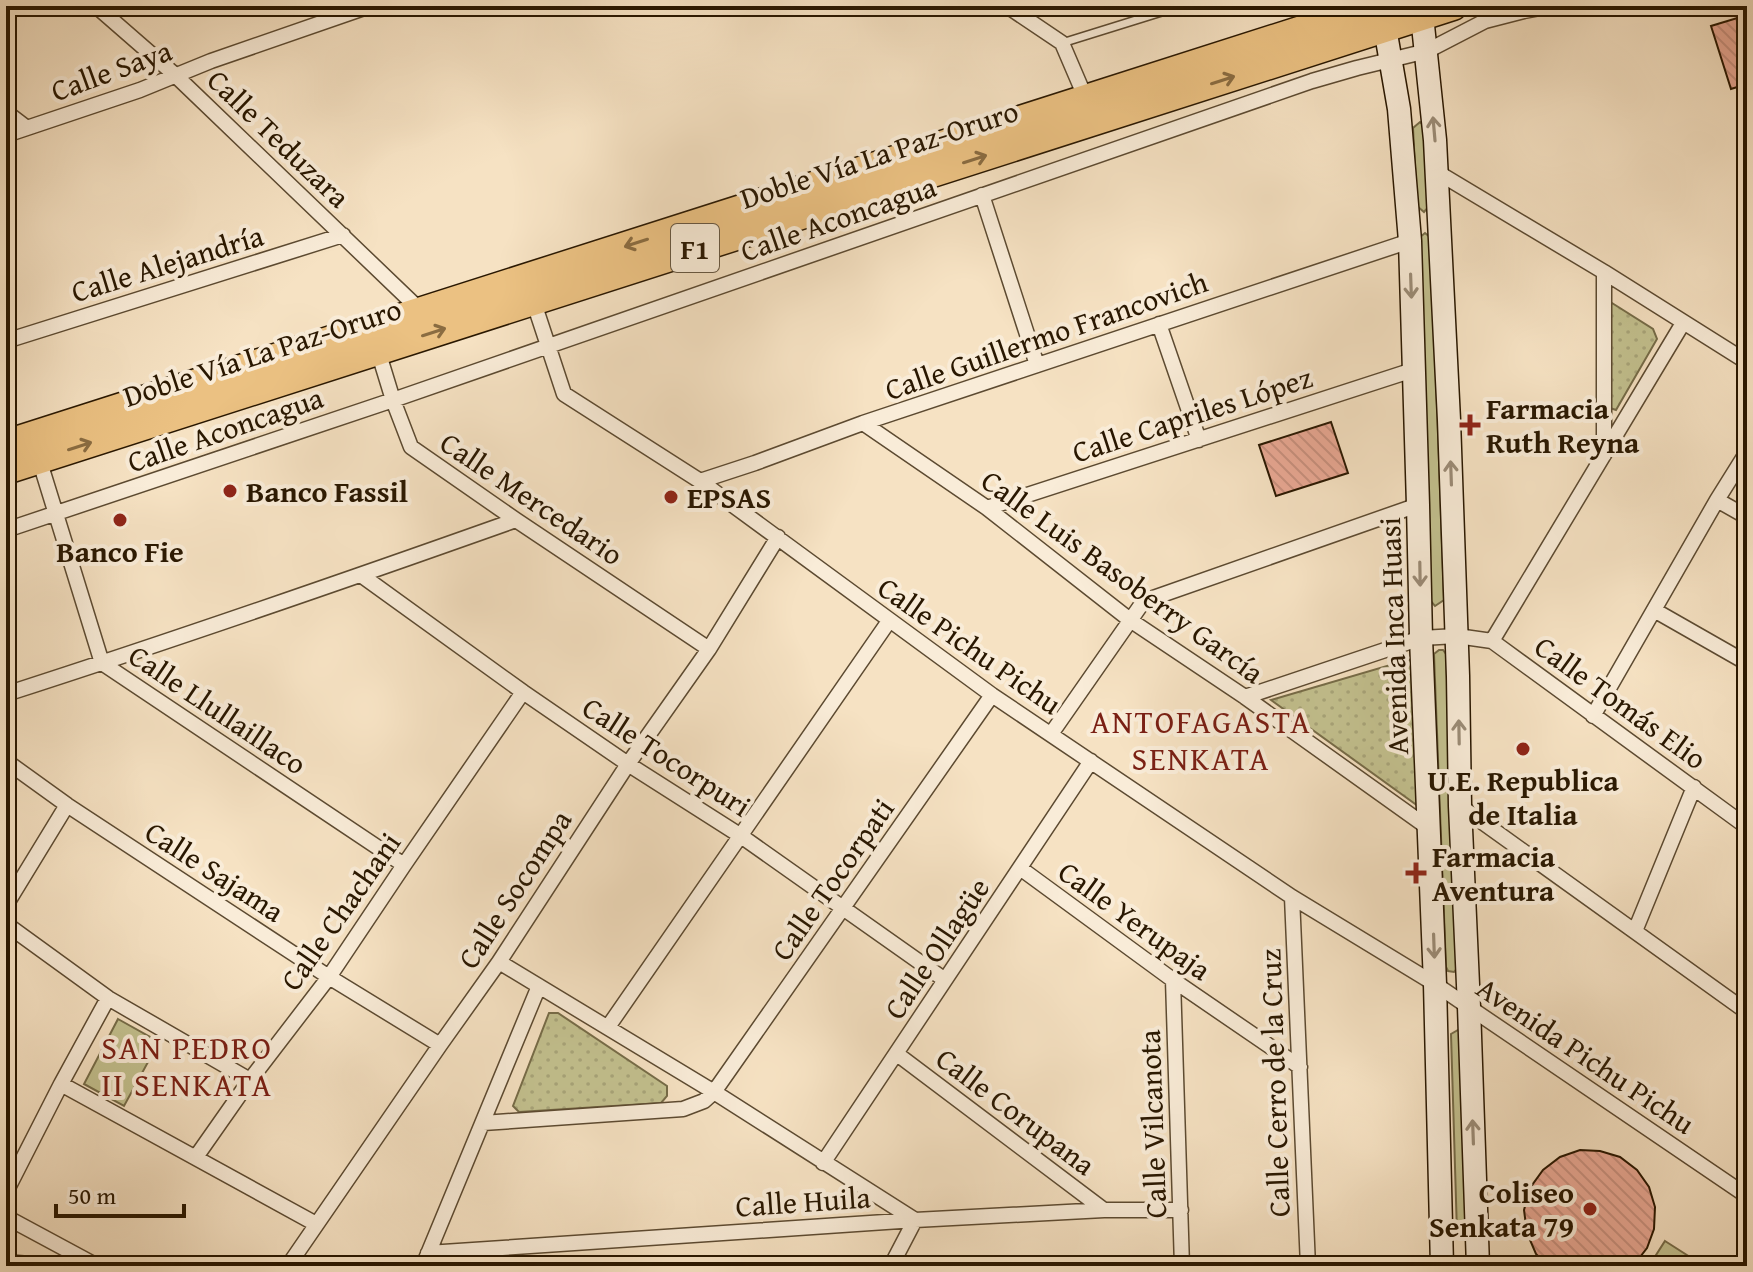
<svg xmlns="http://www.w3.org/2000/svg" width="1753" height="1272" viewBox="0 0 1753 1272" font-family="'Gentium Book Plus',serif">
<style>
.grass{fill:#c3c18f;stroke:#766c48;stroke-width:2}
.park{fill:url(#park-dots);stroke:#766c48;stroke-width:2}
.building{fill:url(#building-back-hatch);stroke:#291700;stroke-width:2}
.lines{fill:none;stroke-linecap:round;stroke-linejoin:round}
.lane-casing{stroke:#5c4a31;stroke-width:10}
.street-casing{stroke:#5c4a31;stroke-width:17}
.secondary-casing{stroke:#291700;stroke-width:25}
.highway-casing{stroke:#291700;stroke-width:31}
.lane{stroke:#f9ecd8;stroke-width:7}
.street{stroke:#f9ecd8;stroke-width:14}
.secondary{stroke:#f9ecd8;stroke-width:22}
.highway{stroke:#ebc182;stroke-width:28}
.oneway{stroke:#8a6c41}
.oneway2{stroke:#9b8c77}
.poi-dot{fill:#8f2418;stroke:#f9ecd8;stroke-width:3}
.labels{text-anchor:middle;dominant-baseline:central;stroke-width:8;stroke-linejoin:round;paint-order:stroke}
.shield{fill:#f9ecd8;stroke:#675741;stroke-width:2}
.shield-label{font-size:28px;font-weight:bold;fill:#291700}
.street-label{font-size:30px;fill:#291700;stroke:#f9ecd8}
.poi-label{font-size:30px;font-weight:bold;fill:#291700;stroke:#f9ecd8;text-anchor:start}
.neighbourhood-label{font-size:32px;letter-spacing:2px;fill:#7a1f14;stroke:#f9ecd8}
</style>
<defs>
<pattern id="park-dots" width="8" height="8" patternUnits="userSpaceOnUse" patternTransform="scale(2)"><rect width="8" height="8" fill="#c3c18f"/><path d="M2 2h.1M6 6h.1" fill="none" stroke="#a8a57a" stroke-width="1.8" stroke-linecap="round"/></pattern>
<pattern id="building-back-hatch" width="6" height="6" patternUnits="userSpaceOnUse" patternTransform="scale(2)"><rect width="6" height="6" fill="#e9a894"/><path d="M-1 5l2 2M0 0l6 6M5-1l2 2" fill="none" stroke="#c8907e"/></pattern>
</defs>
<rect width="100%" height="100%" fill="#f6e2c3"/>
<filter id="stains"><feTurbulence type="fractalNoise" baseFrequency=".0025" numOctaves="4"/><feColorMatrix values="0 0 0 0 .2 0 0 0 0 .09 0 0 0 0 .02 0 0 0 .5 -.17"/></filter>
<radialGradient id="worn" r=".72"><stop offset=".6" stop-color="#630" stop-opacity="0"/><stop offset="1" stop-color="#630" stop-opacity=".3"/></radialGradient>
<path class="grass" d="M1420,122l6,6 4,77 -6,7 -7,-6 -4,-78z
M1425,233l6,5 13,362 -9,6 -6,-7 -10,-361z
M1439,650h4l3,4 12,313 -4,5 -6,-1 -2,-4 -12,-313z
M118,1019l41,23 -35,64 -40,-22z
M1458,1030l4,4 6,203 -4,2h-5l-2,-6 -6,-199z
M1665,1241l39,25h-55z"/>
<path class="park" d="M1612,303l41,26 4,10 -41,71 -6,-2 -2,-99z
M1414,658l4,148 -147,-106z
M549,1013h9l109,73v10l-6,7 -142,9 -6,-6z"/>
<path class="building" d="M1747,15v69l-16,5 -20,-63z
M1331,422l17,51 -72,23 -17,-51z
M1580,1150l20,1 20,6 17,13 12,17 6,20 -1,22 -7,19 -14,18h-85l-12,-12 -9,-21 -3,-23 6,-22 13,-18 17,-13z"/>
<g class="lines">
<g class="lane-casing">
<path id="lane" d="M1062,43l119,-37"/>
</g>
<g class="street-casing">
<path id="street" d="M96,6l78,68 247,237
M1007,6l55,37 24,56
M6,112l21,16
M6,135l134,-45 71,-29 159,-55
M1437,172l167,100 143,90
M982,195l55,170
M1604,272v183
M533,300l31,94 136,87 292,214 300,202 143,87 312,212
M1159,324l40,116
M6,341l337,-106
M378,351l15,49 18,47 105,73 193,129
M863,423l124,85 143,112 115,77 185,132
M39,459l63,204 302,202
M700,481l55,-18 108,-40 547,-182
M1717,500l30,17
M987,508l426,-138
M6,530l387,-130 919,-319 45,-13 70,-17 58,-30 39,-10 27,-5
M361,575l162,117 105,72 113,72 204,144
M1654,610l93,53
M1492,641l191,-318
M6,694c171,-55 341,-114 510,-174
M1245,697l176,-59 36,-2 35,5 255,186
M1593,716l124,-216 30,-48
M1051,734l90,-129 12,-7 265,-93
M6,761l61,44 262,172 111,68
M1460,806l287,206
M1020,868l153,112 127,87
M1292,897l16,369
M6,905l61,-100
M6,924l102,74 142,82
M1635,931l59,-144
M499,962l215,130 201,128 -24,46
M1173,980l9,286
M608,1027l281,-406
M897,1054l207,156
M61,1084l255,140
M483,1123l200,-14 21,-8 10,-9 278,-397
M196,1157l54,-77 79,-103 75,-112 119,-173
M823,1163l268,-402
M6,1192l55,-108 47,-86
M6,1217l91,49
M428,1253l487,-33 189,-10h77
M6,1262l47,4
M288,1266l152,-221 59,-83 129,-198 81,-115 69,-112
M423,1266l116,-280"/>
</g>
<g class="secondary-casing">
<path id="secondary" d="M1381,15l4,13 14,81 11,132 8,264 3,133 14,346 7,282
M1422,16l13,124 14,280 9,256 2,130 9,201 9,259"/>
</g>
<g class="highway-casing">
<path id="highway" d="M6,444l1371,-438
M6,470l1447,-464"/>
</g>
<use href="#lane" class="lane"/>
<use href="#street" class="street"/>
<use href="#secondary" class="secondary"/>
<use href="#highway" class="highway"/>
</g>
<defs><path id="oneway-shaft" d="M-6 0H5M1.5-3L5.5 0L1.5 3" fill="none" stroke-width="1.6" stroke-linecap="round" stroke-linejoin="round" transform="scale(2)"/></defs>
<g class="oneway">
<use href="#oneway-shaft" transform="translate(1223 80) rotate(-18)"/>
<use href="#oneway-shaft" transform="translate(975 159) rotate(-18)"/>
<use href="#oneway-shaft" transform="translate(636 243) rotate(162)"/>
<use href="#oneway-shaft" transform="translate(434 332) rotate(-18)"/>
<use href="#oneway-shaft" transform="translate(80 446) rotate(-18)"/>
</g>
<g class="oneway2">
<use href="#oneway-shaft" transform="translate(1434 129) rotate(-95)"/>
<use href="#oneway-shaft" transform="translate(1411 286) rotate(88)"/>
<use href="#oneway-shaft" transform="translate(1451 473) rotate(-92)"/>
<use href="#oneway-shaft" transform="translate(1420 574) rotate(89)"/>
<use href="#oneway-shaft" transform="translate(1459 732) rotate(-91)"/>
<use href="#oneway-shaft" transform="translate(1434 946) rotate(88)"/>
<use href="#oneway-shaft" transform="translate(1473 1132) rotate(-92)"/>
</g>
<g class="poi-dot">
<path d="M1466 413h8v8h8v8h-8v8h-8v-8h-8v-8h8z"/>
<circle cx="230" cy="491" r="8"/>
<circle cx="671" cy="497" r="8"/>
<circle cx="120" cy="520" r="8"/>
<circle cx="1523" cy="749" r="8"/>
<path d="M1412 861h8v8h8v8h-8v8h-8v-8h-8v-8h8z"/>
<circle cx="1590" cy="1209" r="8"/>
</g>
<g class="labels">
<rect class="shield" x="671" y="224" width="48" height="48" rx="6"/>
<g class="shield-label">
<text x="695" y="248">F1</text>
</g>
<g class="street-label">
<text transform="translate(111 70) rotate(-20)">Calle Saya</text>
<text transform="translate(279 138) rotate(44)">Calle Teduzara</text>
<text transform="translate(879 154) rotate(-18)">Doble Vía La Paz-Oruro</text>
<text transform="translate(838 218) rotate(-19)">Calle Aconcagua</text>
<text transform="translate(167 263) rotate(-17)">Calle Alejandría</text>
<text transform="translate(1046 335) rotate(-19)">Calle Guillermo Francovich</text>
<text transform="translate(262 352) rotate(-18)">Doble Vía La Paz-Oruro</text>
<text transform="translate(1192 414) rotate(-18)">Calle Capriles López</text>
<text transform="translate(225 429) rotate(-19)">Calle Aconcagua</text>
<text transform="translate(532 498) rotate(34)">Calle Mercedario</text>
<text transform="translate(1123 576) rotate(36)">Calle Luis Basoberry García</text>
<text transform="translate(1393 636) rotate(-92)">Avenida Inca Huasi</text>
<text transform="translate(970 645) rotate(35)">Calle Pichu Pichu</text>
<text transform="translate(1621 702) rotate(36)">Calle Tomás Elio</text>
<text transform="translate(218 709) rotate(34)">Calle Llullaillaco</text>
<text transform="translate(667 756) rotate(33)">Calle Tocorpuri</text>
<text transform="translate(215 871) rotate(33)">Calle Sajama</text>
<text transform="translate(832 879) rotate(-55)">Calle Tocorpati</text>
<text transform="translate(514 889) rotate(-57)">Calle Socompa</text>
<text transform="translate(340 911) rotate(-55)">Calle Chachani</text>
<text transform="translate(1135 920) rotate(36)">Calle Yerupaja</text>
<text transform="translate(936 948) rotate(-56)">Calle Ollagüe</text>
<text transform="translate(1586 1055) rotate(34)">Avenida Pichu Pichu</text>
<text transform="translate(1274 1083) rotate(-92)">Calle Cerro de la Cruz</text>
<text transform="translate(1016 1111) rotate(37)">Calle Corupana</text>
<text transform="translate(1152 1124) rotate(-92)">Calle Vilcanota</text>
<text transform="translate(803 1201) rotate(-4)">Calle Huila</text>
</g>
<g class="poi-label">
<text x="1486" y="408">Farmacia<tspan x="1486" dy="34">Ruth Reyna</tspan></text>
<text x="246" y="491">Banco Fassil</text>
<text x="687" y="497">EPSAS</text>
<text x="120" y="551" text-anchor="middle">Banco Fie</text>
<text x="1523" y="780" text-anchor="middle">U.E. Republica<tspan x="1523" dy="34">de Italia</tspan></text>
<text x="1432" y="856">Farmacia<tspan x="1432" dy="34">Aventura</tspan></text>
<text x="1574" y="1192" text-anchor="end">Coliseo<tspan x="1574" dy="34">Senkata 79</tspan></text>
</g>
<g class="neighbourhood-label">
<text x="1201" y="721">ANTOFAGASTA<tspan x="1201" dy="37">SENKATA</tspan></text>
<text x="187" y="1047">SAN PEDRO<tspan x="187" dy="37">II SENKATA</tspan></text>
</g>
</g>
<rect width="1753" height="1272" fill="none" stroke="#f6e2c3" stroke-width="32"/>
<rect x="8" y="8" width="1737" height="1256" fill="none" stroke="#291700" stroke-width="4"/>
<rect x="16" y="16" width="1721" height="1240" fill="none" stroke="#291700" stroke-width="2"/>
<path d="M56 1204v12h128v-12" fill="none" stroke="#291700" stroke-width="4"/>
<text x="68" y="1204" font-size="24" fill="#291700" stroke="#f9ecd8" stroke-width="6" paint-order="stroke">50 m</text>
<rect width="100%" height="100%" filter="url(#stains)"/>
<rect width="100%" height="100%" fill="url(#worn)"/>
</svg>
